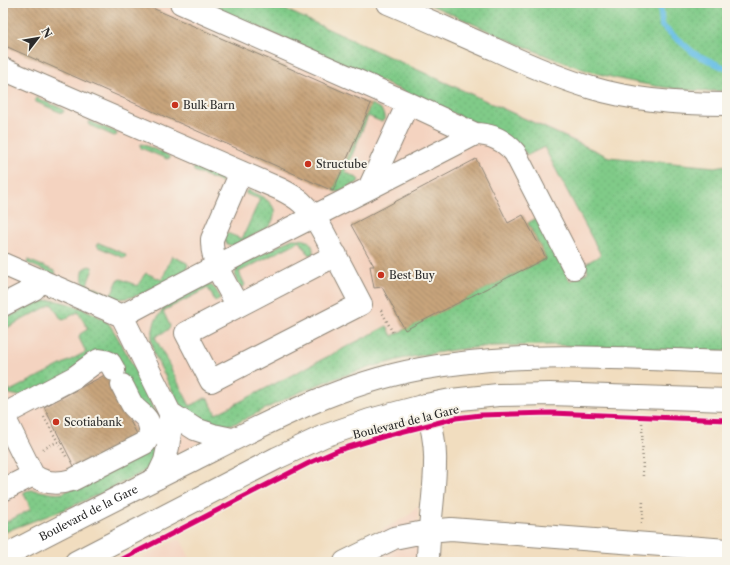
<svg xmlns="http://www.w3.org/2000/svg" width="730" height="565" viewBox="0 0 730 565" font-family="'Libre Caslon Text',serif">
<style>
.built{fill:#f4d3c0}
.grass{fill:url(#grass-dots);stroke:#567b5a}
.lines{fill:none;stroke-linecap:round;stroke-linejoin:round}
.stream{stroke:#6ac0e6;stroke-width:6}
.building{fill:url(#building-back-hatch)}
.minor-casing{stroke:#8e8475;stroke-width:24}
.major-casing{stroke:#8e8475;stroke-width:24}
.highway-casing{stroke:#8e8475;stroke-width:24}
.path{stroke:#8e8475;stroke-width:2.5;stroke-dasharray:1 3;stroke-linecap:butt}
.minor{stroke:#fff;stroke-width:22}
.major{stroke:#fff;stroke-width:22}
.highway{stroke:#fff;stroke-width:22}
.cycleway-casing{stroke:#f7f3e8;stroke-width:8}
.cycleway{stroke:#d6006c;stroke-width:5}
.poi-dot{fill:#c8321e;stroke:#f7f3e8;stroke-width:1.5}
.labels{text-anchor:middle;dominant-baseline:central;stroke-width:4;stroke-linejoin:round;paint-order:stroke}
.poi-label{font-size:11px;fill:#2b2b2b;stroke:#f7f3e8;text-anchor:start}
.street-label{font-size:11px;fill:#2b2b2b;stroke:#f7f3e8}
</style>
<defs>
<pattern id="grass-dots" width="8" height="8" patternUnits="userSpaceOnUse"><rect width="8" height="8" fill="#80cb88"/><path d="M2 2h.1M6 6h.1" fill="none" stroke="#6fae76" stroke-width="1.8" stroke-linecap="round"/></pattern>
<pattern id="building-back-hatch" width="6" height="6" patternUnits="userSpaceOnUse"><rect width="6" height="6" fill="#c8a47c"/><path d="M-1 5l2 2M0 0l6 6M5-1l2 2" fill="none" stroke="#a38666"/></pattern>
</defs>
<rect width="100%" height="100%" fill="#f7f3e8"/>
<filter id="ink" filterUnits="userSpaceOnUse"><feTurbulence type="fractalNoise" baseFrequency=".025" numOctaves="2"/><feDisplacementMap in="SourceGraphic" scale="8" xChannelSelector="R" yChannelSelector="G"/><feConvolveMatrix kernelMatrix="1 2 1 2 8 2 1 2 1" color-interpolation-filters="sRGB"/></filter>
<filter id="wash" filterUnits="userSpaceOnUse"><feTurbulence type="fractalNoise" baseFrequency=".012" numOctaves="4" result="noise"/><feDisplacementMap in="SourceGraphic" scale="16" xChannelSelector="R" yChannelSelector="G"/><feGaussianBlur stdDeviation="0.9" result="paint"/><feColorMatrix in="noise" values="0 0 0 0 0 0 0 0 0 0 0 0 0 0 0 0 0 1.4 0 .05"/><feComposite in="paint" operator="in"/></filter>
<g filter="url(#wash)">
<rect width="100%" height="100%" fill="#f1ddbf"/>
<path class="built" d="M3,3h261l216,93 95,43 34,18 35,136 -90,52 -63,1 -38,4 -48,8 -78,23 -36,15 -203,103 -26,11 -42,15 -17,8z
M418,506l2,56h-98l75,-40 13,-8z
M180,538l12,24h-58z"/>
<path class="grass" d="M204,3h67l338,154 106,10 12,-2v186l-79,-2 -94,-4 -63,1 -38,4 -48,8 -41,11 -37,12 -36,15 -52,26 -10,3h-15l-14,-4 -14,-10 -8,-9 -24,-48 -3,-15 4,-18 11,-16 38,-21c10,0 12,6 16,13l-1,3 -4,1 -7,-13 -45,23 7,15 -1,3 -14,8 35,69 15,-8 3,1 8,15 171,-88 5,10 154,-78 -18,-35 10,-6 32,64 18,-9 -3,-8 16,-9 -57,-108 -16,8 -21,-18z
M426,3h301v88c-46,1 -94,-7 -138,-20 -56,-18 -109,-45 -163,-68z
M37,98l26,11 1,3 -2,1 -26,-11 -1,-3z
M371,104l10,5 4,9 -3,4 -14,-6 -23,56 12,6 2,2 -2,3 -18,9 -6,-1z
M89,121l27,11 1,3 -3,1 -25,-11 -1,-3z
M142,144l26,11 2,3 -3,1 -26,-11 -1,-3z
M195,167l26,11 1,3 -2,1 -26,-11 -1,-3z
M248,190c17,8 36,15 21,37l-34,18c-8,1 -11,-2 -11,-10l3,-2 15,6 18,-40 -14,-5v-3z
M292,239c12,0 22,0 21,15l-3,1 -2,-1 -8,-13 -61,31 6,13 -3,3c-7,-6 -8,-13 -5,-21z
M99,243l26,11 1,3 -2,1 -26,-11 -1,-3z
M172,256l15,7 1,2 -2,6c-30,15 -62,41 -95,20 -9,-5 -10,-14 -7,-22l5,-3 3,1 1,2 -6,15 24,11 7,-15 3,-1 17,7 6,-11 2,-2 16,7z
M28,260l27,11 1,3 -1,1 -28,-12z
M51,300c17,2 42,11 56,22 10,9 48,86 51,100 3,14 -1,35 -11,46 -7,7 -18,11 -26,15 -19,10 -39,19 -58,27 -20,8 -41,14 -60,23v-9l28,-15 -7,-15v-2c10,-6 25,4 39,1l85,-43 -35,-90 -94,36 -9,-2 -7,-5v-11l7,13 76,-39 -7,-14 1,-4 8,-5 -10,-17 -15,8 -2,-1 -9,-15 -49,26v-10c15,-8 31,-18 48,-20z"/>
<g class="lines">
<path class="stream" d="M660,3l2,23 33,28 32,15"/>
</g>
<g id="blocks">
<path class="building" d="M3,3h138l230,101 -38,87 -330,-146z
M476,159l32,64 15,-8 23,43 -141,72 -23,-43 -8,1 -4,-22h4l-23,-41z
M120,367l-6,23 25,48 -64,30 -31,-61z"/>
</g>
</g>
<g filter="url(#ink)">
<use href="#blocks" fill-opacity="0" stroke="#8e8475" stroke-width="1"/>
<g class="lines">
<g class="minor-casing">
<path id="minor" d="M181,3l227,100 67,31c16,0 30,7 40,19l59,115
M3,69l277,120c8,4 15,8 21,13 14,13 23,31 31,47 10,18 19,36 29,55l-150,77 -25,-48 150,-78
M369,188l39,-85
M3,264l119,52 48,97v20l-2,14 -3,14 -8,17
M3,305l31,-16 7,-9
M238,306c-11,-21 -27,-42 -26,-67l29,-67
M122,316c116,-63 236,-121 353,-182
M426,405c5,19 10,38 9,58 0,33 -7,66 -7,99
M170,413l25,16 18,6 19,4
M3,415l72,-38 19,-14 5,-3 6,1 5,2 4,7
M3,415l30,60 -30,15
M33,475c12,9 26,9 39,5l73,-37 5,-8c1,-18 -7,-18 -17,-29 -4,-6 -7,-14 -11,-21
M345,562l49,-24 35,-7 22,-2 276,21"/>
</g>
<g class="major-casing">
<g id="major">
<path id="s1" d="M3,557c64,-34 128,-66 192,-98 73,-37 144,-75 225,-90 101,-19 205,-10 307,-7"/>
<path d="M76,562l201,-104 47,-22 46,-16 56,-15 25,-5 47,-5 52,-1 177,6"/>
</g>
</g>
<g class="highway-casing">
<path id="highway" d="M388,3c36,15 71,31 106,46 32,15 64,29 98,39 43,13 90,16 135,16"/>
</g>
<path class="path" d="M381,310l12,23
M44,417l23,41
M642,419l1,60
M43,449l18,-9
M642,523l1,-23"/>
<use href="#minor" class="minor"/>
<use href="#major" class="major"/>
<use href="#highway" class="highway"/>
<g class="cycleway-casing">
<path id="cycleway" d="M117,562l192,-99 30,-13 46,-14 71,-18 25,-3 70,-2 176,7"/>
</g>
<use href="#cycleway" class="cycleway"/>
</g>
</g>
<g class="poi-dot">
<circle cx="175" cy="105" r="4"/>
<circle cx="308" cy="164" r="4"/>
<circle cx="381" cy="275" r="4"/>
<circle cx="56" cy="422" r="4"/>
</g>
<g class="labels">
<g class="poi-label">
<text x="183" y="105">Bulk Barn</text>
<text x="316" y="164">Structube</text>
<text x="389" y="275">Best Buy</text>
<text x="64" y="422">Scotiabank</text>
</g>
<g class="street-label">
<text transform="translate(406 422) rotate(-14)">Boulevard de la Gare</text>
<text stroke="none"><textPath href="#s1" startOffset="96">Boulevard de la Gare</textPath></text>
</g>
</g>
<rect width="730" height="565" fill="none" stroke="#f7f3e8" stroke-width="16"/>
<g transform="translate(38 38) rotate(59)" stroke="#f7f3e8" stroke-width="3" paint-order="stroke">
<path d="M0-3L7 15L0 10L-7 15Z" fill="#2b2b2b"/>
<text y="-6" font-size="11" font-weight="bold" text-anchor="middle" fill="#2b2b2b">N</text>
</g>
</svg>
